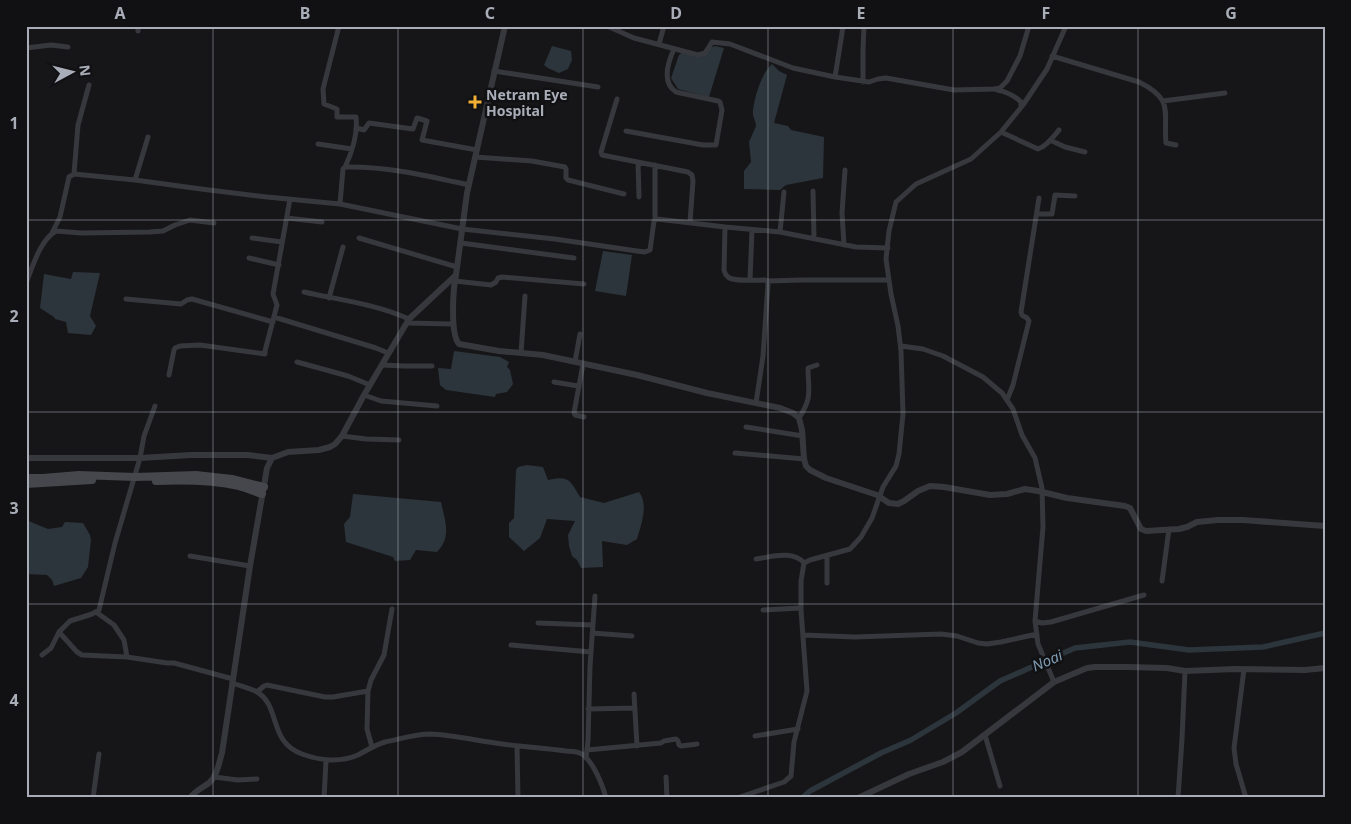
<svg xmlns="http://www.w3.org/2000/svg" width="1351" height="824" viewBox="0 0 1351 824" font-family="'Noto Sans',sans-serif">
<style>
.water{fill:#2c353c}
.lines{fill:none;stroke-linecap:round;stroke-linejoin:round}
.canal{stroke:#2c353c;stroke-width:5.5}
.minor{stroke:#37383d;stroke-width:5}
.tertiary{stroke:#37383d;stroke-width:6}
.secondary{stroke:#45474d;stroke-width:8}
.grid{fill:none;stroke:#a8adb8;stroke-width:1;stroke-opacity:0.55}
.poi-dot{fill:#f2b134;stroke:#111113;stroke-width:2}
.labels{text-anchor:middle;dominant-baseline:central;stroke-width:5;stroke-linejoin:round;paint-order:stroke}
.poi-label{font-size:14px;font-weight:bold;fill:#a8adb8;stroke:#111113;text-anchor:start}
.water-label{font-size:15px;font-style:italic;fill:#7f9bb3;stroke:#111113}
.neatline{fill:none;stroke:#a8adb8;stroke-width:2}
.grid-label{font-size:16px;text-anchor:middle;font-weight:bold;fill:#a8adb8}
</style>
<rect width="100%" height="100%" fill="#161618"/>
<path class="water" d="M552,46l19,5 1,9 -4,9 -9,4 -11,-5 -4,-3z
M715,46l9,2 -15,49 -31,-8 -7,-11 8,-23 7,-5 17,4 5,-6z
M772,64l7,7 8,4 -13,48 14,3 3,4 33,7 -1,41 -37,7 -6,5 -36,-1v-18l7,-9 -2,-20 7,-16c0,-5 -4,-10 -3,-15 1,-13 9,-39 19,-47z
M603,251l29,4 -6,41 -31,-5z
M73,272l27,1 -10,43 6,10 -5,9 -23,-2 -2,-11 -11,-3 -1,-2 -14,-9 4,-34 27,5z
M454,351l46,6 9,5 -2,5 3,3 3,14 -6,8 -11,2 -1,3 -49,-7 -6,-5 -2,-17 13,1z
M527,465l16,2 5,13c21,-5 22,0 32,17l24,6 35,-11c10,12 2,33 -2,47l-10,6 -25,-4 1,26 -22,1 -4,-8 -5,-4 -3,-10 -1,-11 7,-14 -28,-2 -7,19 -16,13 -15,-14v-14l5,-5 2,-48 2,-3z
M353,494l88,8c4,19 11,35 -4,50l-21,-2 -6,10 -15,1 -2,-4 -47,-15 -2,-18 6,-7z
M26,520l22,9 14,-2 3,-5 18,1 7,12 1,5 -3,27 -7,11 -27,8 -2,-6 -5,-5 -21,-1z"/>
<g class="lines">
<path class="canal" d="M802,798l8,-7 71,-38 30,-13 45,-27 44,-32 75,-33 55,-6 59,8 74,-3 62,-14"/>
<path class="minor" d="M138,26v5
M339,26l-16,63 1,15 13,5v8h19c2,16 -4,36 -11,50
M607,26l27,12 64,17 7,-2 7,-11 18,2 63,24 42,9 34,5 9,-3 8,-1 68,12 40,-1 6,-1 7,-7 13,-25 9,-30
M659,44l5,-18
M26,48l25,-3 17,2
M1052,56l87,26c36,18 24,30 27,61l10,2
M494,71l104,16
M835,77l8,-50
M863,82v-32l1,-24
M997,90c8,1 18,6 24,12v4
M617,99l-16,53 1,3 86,17 4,3 1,6 -3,41
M1163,101l62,-8
M357,128l7,2 5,-7 44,6 4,-11 10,3 -5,19 55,10
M626,131l77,14h13l6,-35 -2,-8 -2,-1 -42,-9c-15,-10 -8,-30 -2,-43
M1001,132l37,17c9,-3 15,-12 21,-19
M1050,140l15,7 20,5
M318,144l34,5
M475,157l57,4 33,6 1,2v9l2,2 56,14
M638,162l1,35
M655,165v54
M74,174l4,-49 11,-40
M135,180l13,-43
M813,191l1,48
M340,204l3,-35 2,-2c42,-1 83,9 124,18
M1037,214h15l3,-19 20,1
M287,218l35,4
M725,227l55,5 76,15 32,1
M780,232l4,-40
M52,233l8,-16 9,-40 5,-3 61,6 66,9 66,8 73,7 122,25 93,10 82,12 8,1 5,-2 4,-29 3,-2 68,8 -1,43c1,3 1,5 4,7 6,5 28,3 37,3l2,1 1,3 -5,72 -7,47
M252,238l30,4
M359,238l98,29
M461,243l113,15
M844,245l-2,-32 3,-43
M249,258l30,7
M750,280l2,-50
M455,281l36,4 5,-3 2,-4 4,-1 82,7
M767,281l35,-1h87
M26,283c7,-17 14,-43 30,-52l25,2 69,-1 13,-1 12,-6 15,-5 24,3
M304,292c36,8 72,12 105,27
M329,298l14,-51
M126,299l55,5 6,-4 5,-1 81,23
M274,317l102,31 12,5
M407,323l46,1
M901,346l22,3 20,7 40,21 19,16 11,16 9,26 13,23 7,30 1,39 -8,94 3,23 16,38
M521,353l4,-57
M297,362l51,14 22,9
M575,362l5,-28
M583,364l-9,49 1,2 9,2
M382,365l22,1h28
M169,375l5,-25 1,-2 5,-2 20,-1 65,9v-3l12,-46 -4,-11 17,-95
M554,382l24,4
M364,395l17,6 56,5
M1007,400l6,-15 16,-64 -2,-3 -5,-3 -1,-3 18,-114
M799,418c14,-21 9,-28 9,-50l9,-3
M746,427l57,9
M342,436l24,3 33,1
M735,453l69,6
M190,556l60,10
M756,559c15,-2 37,-9 48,4
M1162,581l7,-52
M827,583v-27
M763,610l38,-2
M96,612l18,13 10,15 3,17
M1035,621l7,2 9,-1 93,-27
M538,623l55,2
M59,632l18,20 5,3 45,2 40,6h7l59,16
M592,633l40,3
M803,635l52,2 86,-3 16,2 21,7 9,1 14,-2 36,-8
M511,645l80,7
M42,655l9,-7 8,-16 11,-11 22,-7 7,-4 16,-67 25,-85 4,-22 11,-30
M1244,669l-10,79 2,16 10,34
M232,683c8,3 18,5 25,9 24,14 11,50 45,62 19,7 37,9 56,1 9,-5 17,-10 27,-13 15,-3 31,-8 45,-8 24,1 48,7 72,10 21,3 43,4 64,7 6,0 12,1 16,3 11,7 21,32 24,44
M257,692l7,-6 3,-1 58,12h8l35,-6
M634,694l3,52
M588,709l46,-1
M985,735l15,51
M755,736l43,-7
M517,746l1,52
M372,747l-5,-18 1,-38 3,-11 13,-25 8,-46
M587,750l74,-7 3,-2 12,-2 2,2 1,4 2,1 16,-2
M586,758l2,-17 2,-75 5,-70
M214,777l24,3 19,-1
M666,777l1,21
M93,798l6,-44
M238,798h6
M290,798h8
M324,798l2,-37
M737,798l47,-16 7,-6 3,-34 13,-51 -6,-81v-29l3,-18 6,-3 40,-11 11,-12 11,-19 11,-31 13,-21 3,-12 4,-40 -2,-63 -3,-25 -7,-32 -5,-35 3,-28 7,-29 20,-18 55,-25 30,-27 22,-27 24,-36 19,-43
M1178,798l4,-59 3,-68"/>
<path class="tertiary" d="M456,275c-3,14 -6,59 3,69l40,7 44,4 94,20 70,18 73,15 13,5 6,5 3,12 2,29 2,7 4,4 16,8 51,17 12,8 9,1 6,-3 14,-10 12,-5 14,1 46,8 17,-1 18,-5 13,2 29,7 58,8 5,2 11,21 5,2 33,-2 8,-2 10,-5 21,-2h25l82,6
M26,458h114l51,-3h57l24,3 16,-6 31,-2 11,-3 5,-3 7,-8 22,-41 45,-76 47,-44 11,-82 38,-167
M190,798c5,-7 12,-10 19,-15 8,-7 10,-20 13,-30l28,-187 17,-98 5,-10
M858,798l51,-24 34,-12 19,-10 92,-70 33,-14 8,-1h32l40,1 18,3 50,-2 70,1 20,-2"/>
<path class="secondary" d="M26,478h17l36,-3 56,2 61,-2 36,4 32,8
M156,481c27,-1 56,-1 83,5 8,2 16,6 23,8
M26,484l66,-4"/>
</g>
<path class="grid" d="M213,26v772M398,26v772M583,26v772M768,26v772M953,26v772M1138,26v772M26,220h1299M26,412h1299M26,604h1299"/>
<path class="poi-dot" d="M472.5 94.5h5v5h5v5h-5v5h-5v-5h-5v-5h5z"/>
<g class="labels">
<g class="poi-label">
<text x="486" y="94">Netram Eye<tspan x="486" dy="16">Hospital</tspan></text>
</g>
<g class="water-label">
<text transform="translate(1047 660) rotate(-24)">Noai</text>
</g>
</g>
<rect width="1351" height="824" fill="none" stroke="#111113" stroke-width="55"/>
<g transform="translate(72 72) rotate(83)" stroke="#111113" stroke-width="4" paint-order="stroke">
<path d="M0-4L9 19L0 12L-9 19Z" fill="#a8adb8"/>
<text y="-8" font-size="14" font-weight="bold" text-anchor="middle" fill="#a8adb8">N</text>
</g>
<rect x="28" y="28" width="1296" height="768" class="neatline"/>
<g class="grid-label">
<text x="120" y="19">A</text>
<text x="305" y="19">B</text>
<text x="490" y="19">C</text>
<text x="676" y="19">D</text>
<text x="861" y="19">E</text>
<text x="1046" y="19">F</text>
<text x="1231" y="19">G</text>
<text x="14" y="129">1</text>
<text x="14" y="322">2</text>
<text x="14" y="514">3</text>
<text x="14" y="706">4</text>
</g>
</svg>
